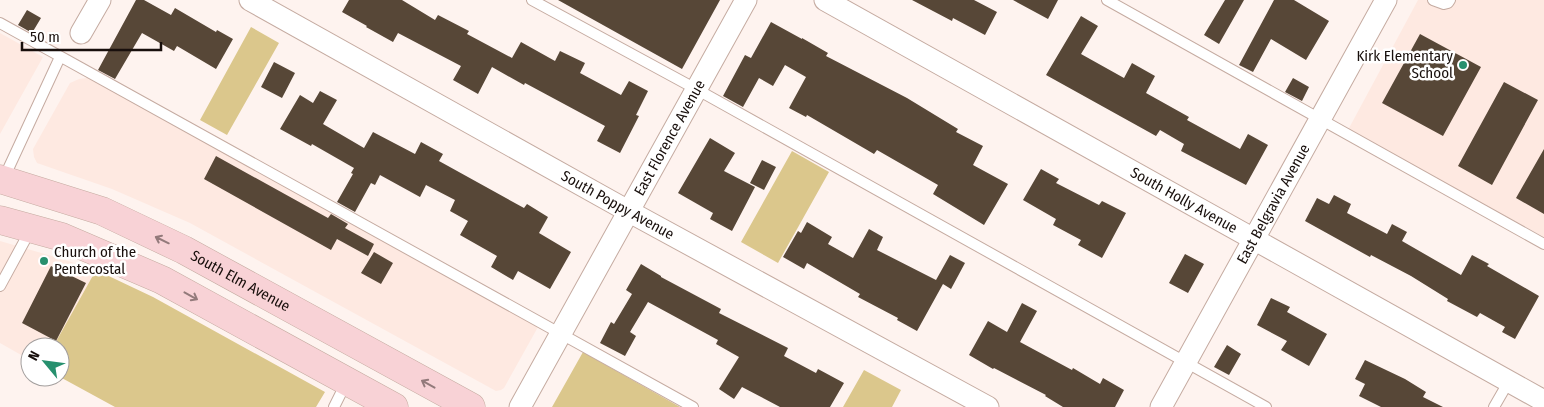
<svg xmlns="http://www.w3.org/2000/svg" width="1544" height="407" viewBox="0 0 1544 407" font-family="'Fira Sans Condensed',sans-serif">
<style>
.built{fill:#fee9e1}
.green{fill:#dbc78c}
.building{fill:#574737}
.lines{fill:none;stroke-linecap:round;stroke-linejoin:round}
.lane-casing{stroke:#c5aba1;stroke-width:12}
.street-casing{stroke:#c5aba1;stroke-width:23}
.secondary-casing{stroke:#c5aba1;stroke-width:29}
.lane{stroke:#fff;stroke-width:10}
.street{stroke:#fff;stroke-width:21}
.secondary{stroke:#f8d2d6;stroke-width:28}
.oneway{stroke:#937a7b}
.poi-dot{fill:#27906e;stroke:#fff;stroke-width:2}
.labels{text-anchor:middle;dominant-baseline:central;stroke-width:5;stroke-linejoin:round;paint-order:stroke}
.poi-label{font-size:15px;fill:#180f0c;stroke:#fff;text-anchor:end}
.street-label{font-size:15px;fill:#180f0c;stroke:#fff}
</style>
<rect width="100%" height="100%" fill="#fef3ef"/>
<path class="built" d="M1418,0h126v237l-196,-107z
M0,33l43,24 -43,77z
M87,78h3l448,249 -34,61 -3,2 -5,1 -306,-168 -78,-34 -75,-26 -3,-6 -1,-8 37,-66 9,-4z
M0,241l62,18 34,11 -43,77h-23v13l-30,-17z"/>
<path class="green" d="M251,27l28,16 -52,92 -27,-15z
M792,151l37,21 -51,91 -37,-21z
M96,270l57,27 172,95 -9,15h-201l-55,-30v-30h-7z
M583,352l97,55h-128z
M864,370l37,20 -9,17h-49z"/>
<path class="building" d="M136,0h8l27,15 4,-7 41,24 1,-2 16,9 -17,30 -39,-23 -3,5 -32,-18 -27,46 -17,-9z
M349,0h53l33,20 3,-5 31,16 -2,3 45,24 9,-16 34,19 5,-10 25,12 -5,10 41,22 8,-14 19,10 -12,24 3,1 -19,37 -23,-12 8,-15 -80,-43 -1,2 -32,-18 -14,27 -25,-14 8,-14 -63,-33 -5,9 -27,-15 1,-1 -25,-14z
M558,0h162l-38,69z
M912,0h62l23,12 -12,23 -32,-17 -1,3z
M1013,0h45l-10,19z
M1225,0h19l-25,44 -15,-9z
M1274,0h20l35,21 -23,39 -35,-21 -18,33 -14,-7z
M27,10l14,8 -9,15 -14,-8z
M1081,16l17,10 -17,28 43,24 8,-15 23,13 -9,17 43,24 -2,3 53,29 8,-15 20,11 -22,40 -65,-34 3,-7 -24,-14 -4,6 -110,-61z
M771,22l31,17v-1l26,15 -2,3 81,42 51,31 -2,3 27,14 -10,19 35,19 -24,41 -51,-31 5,-9 -61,-35 -3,4 -67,-39 -1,2 -17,-9 17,-31 -21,-12 -12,21 -14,-8 -16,29 -20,-11 22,-41 6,3z
M1420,34l61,33 -38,69 -61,-33z
M274,62l21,11 -13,25 -21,-11z
M1293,78l16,9 -7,14 -17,-9z
M1504,82l34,18 -46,85 -34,-19z
M320,91l17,9 -14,24 41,24 9,-16 42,22 6,-12 22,12 -4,7 85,47 3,-4 21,13 -9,16 32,19 -21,37 -32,-18 -5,9 -22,-13 6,-11 -37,-21 8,-14 -18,-10 5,-11 -29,-15 -6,12 -40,-22 -5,10 -4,-2 -16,29 -18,-10 16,-28 -2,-1 3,-5 -42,-24 -1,2 -31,-17 20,-34 13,8z
M710,138l25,15 -11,18 31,16 -23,44 -22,-12 3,-6 -35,-20z
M1544,149v65l-28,-16z
M216,156l112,62 3,-4 17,10 -3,4 29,16 -6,12 -31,-17 -6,11 -127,-71z
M762,160l14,7 -12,23 -14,-7z
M1041,169l18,10 -3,4 43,22 3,-4 24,12 -24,45 -24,-13 3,-5 -28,-15 3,-6 -33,-19z
M1334,195l17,9 -4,9 40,21 5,-10 15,8 -5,9 59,34 11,-20 17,9 -2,2 52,30 -24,43 -13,-7 3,-5 -25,-14 -3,4 -30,-16 1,-2 -37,-23 -40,-21 -1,2 -65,-36 12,-23 12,6z
M807,222l25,15 -4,7 25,14 16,-29 14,8 -6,13 59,30 14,-25 15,8 -14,26 -8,-5 -26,47 -20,-11 1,-2 -40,-21 2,-3 -53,-31 -3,6 -21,-12 15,-26 3,2z
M374,252l19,11 -12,21 -20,-11z
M1185,254l19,10 -16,29 -19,-10z
M641,264l20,12v1l60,32 -2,4 69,35 -4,8 32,17 2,-4 26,14 -14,24h-50l-38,-20 -8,12 -15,-10 20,-32 -23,-13 2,-4 -70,-38 -18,30 6,4 -11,20 -25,-13 11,-21 3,2 18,-30 -6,-4z
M51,266l35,17 -30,58 -34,-18z
M1271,298l19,9 -3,5 40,22 -18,32 -28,-16 6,-9 -30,-16z
M1022,303l15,8 -17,31 52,28 1,-2 27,16 3,-6 21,12 -9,17h-52l-18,-11 1,-1 -52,-27 -1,1 -24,-14 19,-34 19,11z
M1227,345l14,9 -12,21 -15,-8z
M1365,360l40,19 21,13 -3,5 20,10h-62l-22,-11 6,-12 -10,-5z"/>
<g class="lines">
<g class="lane-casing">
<path id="lane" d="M532,0l164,89 570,318
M1107,0l437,244
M1433,0l11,4 4,-1 2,-3
M0,23l693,384
M4,178l56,-121
M0,286l31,-57
M334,407l13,-26
M1494,407l15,-26"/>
</g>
<g class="street-casing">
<g id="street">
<path id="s1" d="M250,0l378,211 360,196"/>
<path id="s2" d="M825,0l719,401"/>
<path d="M81,33l19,-33"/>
<path id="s3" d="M520,407l226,-407"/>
<path id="s4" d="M1161,407l225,-407"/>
</g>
</g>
<g class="secondary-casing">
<g id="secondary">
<path id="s5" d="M0,179l102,32 82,39 287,157"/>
<path d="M0,220l62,17 100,43 232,127"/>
</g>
</g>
<use href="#lane" class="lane"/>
<use href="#street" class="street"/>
<use href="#secondary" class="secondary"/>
</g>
<defs><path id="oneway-shaft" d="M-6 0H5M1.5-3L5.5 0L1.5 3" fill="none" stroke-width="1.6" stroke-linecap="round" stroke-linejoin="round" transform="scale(1.25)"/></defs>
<g class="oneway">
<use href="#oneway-shaft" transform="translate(162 240) rotate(-154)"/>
<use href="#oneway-shaft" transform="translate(191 296) rotate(29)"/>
<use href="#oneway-shaft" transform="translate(428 384) rotate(-151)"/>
</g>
<g class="poi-dot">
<circle cx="1463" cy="65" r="5"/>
<circle cx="44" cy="261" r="5"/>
</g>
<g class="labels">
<g class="poi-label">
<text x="1453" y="56">Kirk Elementary<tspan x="1453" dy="17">School</tspan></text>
<text x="54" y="252" text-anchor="start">Church of the<tspan x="54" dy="17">Pentecostal</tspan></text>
</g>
<g class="street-label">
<text stroke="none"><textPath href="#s3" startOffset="308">East Florence Avenue</textPath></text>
<text stroke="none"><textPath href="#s2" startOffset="411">South Holly Avenue</textPath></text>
<text stroke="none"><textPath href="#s4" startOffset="232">East Belgravia Avenue</textPath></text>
<text stroke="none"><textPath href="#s1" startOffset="421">South Poppy Avenue</textPath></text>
<text stroke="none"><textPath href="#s5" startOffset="262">South Elm Avenue</textPath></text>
</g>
</g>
<g transform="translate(45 362) rotate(299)"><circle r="24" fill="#ffffff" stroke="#a39f9e"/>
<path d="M0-4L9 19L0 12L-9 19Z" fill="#27906e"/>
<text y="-8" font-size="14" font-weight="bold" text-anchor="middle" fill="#180f0c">N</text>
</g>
<path d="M22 42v8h139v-8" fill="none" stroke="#180f0c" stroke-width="2.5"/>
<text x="30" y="42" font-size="15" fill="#180f0c" stroke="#ffffff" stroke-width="4" paint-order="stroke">50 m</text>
</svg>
